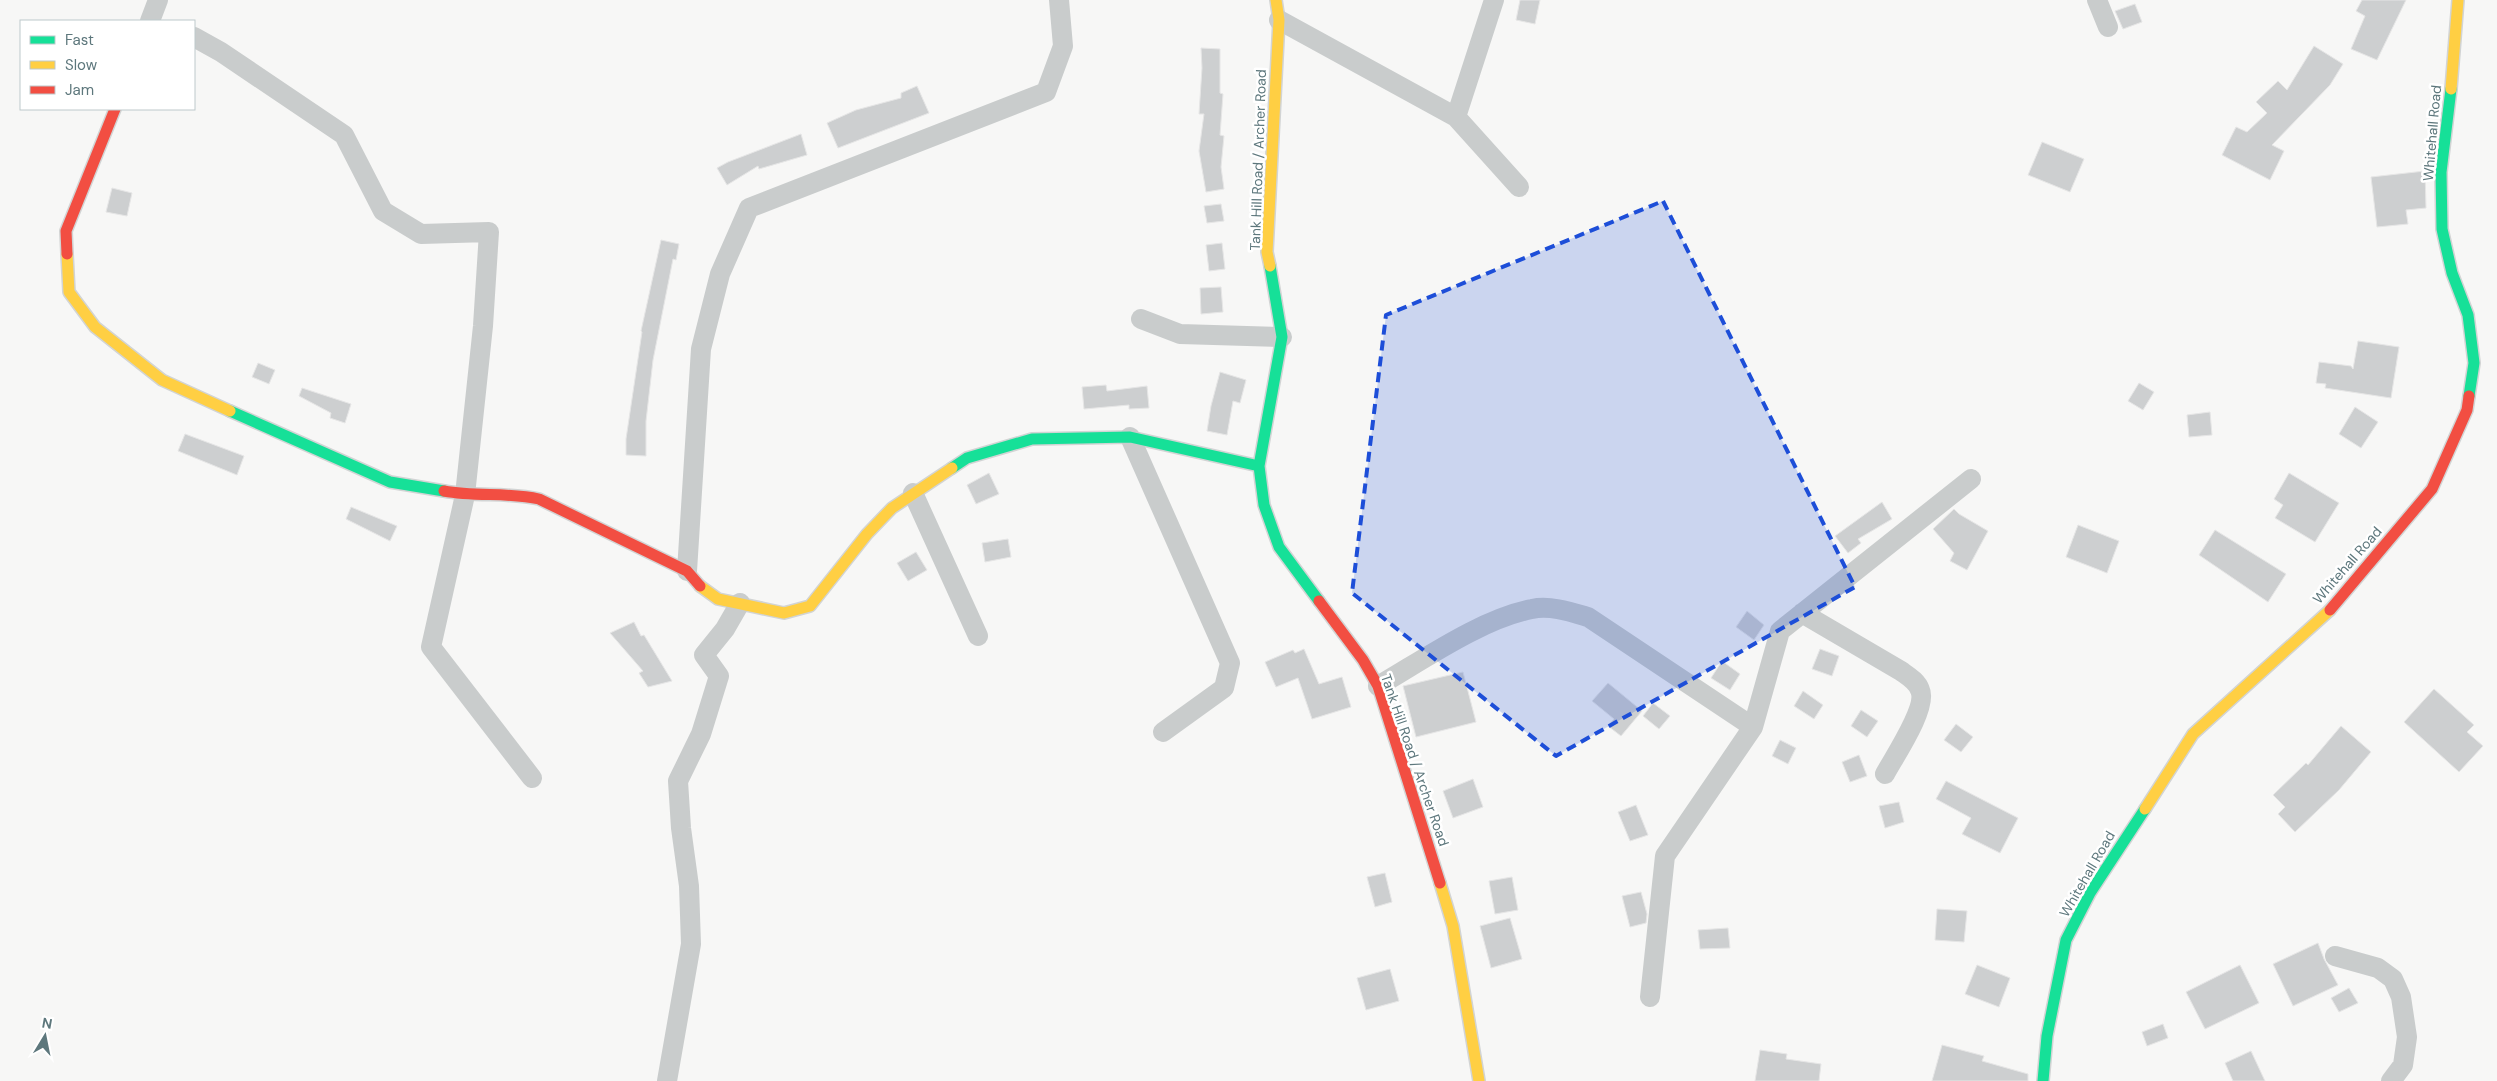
<svg xmlns="http://www.w3.org/2000/svg" width="2497" height="1081" viewBox="0 0 2497 1081" font-family="'DM Sans',sans-serif">
<style>
.building{fill:#cdcfd0;stroke:#e6e6e6}
.lines{fill:none;stroke-linecap:round;stroke-linejoin:round}
.fast-casing{stroke:#d2d4d4;stroke-width:14}
.slow-casing{stroke:#d2d4d4;stroke-width:14}
.jam-casing{stroke:#d2d4d4;stroke-width:14}
.street{stroke:#c9cccc;stroke-width:20}
.fast{stroke:#16e098;stroke-width:11}
.slow{stroke:#ffcf43;stroke-width:11}
.jam{stroke:#f24e42;stroke-width:11}
.marked{fill:#1d4ed8;fill-opacity:0.2;stroke:#1d4ed8;stroke-width:4;stroke-dasharray:10 6;stroke-linejoin:round}
.labels{text-anchor:middle;dominant-baseline:central;stroke-width:5;stroke-linejoin:round;paint-order:stroke}
.street-label{font-size:14px;fill:#5d777c;stroke:#fff}
</style>
<rect width="100%" height="100%" fill="#f7f7f6"/>
<path class="building" d="M1520,0h20l-5,24 -19,-4z
M2362,0h44l-29,60 -26,-11 14,-33 -9,-5z
M2135,4l7,18 -19,7 -8,-18z
M2314,46l29,18 -13,21 -58,60 12,6 -14,29 -48,-25 14,-28 11,5 20,-19 -11,-11 22,-21 9,9z
M1201,48l19,1v44l3,1 -3,41 4,1 -3,31 3,22 -18,3 -7,-41 5,-37h-5l3,-46z
M917,86l12,27 -91,35 -11,-25 29,-13 45,-12v-5z
M801,134l6,21 -48,14 -1,-3 -31,19 -10,-17 11,-6z
M2042,142l42,17 -14,33 -42,-17z
M2425,171l1,37 -20,2 2,14 -31,3 -6,-50z
M112,188l20,5 -5,23 -21,-4z
M1221,204l3,17 -17,2 -3,-17z
M661,240l18,4 -3,16 -3,-1 -20,101 -7,61v35l-20,-1v-16l16,-107 -1,-1z
M1222,243l3,26 -16,2 -3,-26z
M1221,287l2,25 -22,2 -1,-26z
M2358,341l41,6 -8,51 -66,-10 1,-4 -10,-1 3,-21 32,4 2,3z
M258,363l17,7 -6,14 -17,-7z
M1220,372l26,8 -6,23 -7,-2 -6,34 -20,-4 4,-25z
M2139,383l15,9 -11,18 -15,-9z
M1106,385l1,6 40,-5 2,22 -20,1v-4l-45,4 -2,-22z
M302,388l49,16 -6,19 -15,-5 1,-5 -32,-17z
M2355,407l23,15 -17,26 -22,-14z
M2210,412l2,23 -23,2 -2,-22z
M185,434l59,22 -7,19 -59,-24z
M989,473l10,21 -23,10 -9,-19z
M2289,473l50,30 -24,39 -40,-24 8,-13 -9,-6z
M1882,502l10,17 -34,20 3,4 -13,10 -13,-17z
M351,507l46,19 -7,15 -44,-22z
M1954,509l5,5 29,17 -21,39 -17,-9 4,-8 -21,-24z
M2078,525l41,16 -12,32 -41,-16z
M2215,530l71,44 -18,28 -69,-47z
M1008,539l3,18 -26,5 -3,-19z
M916,552l11,18 -19,11 -11,-18z
M1747,611l17,14 -10,15 -18,-13z
M634,622l7,14 3,-1 28,46 -24,6 -9,-14 4,-2 -33,-38z
M1304,649l15,35 23,-7 9,30 -39,12 -14,-41 -22,9 -11,-25 28,-12 2,3z
M1820,649l19,7 -7,20 -20,-7z
M1722,661l18,13 -10,16 -19,-12z
M1463,672l13,50 -60,15 -13,-51z
M1608,683l34,28 -21,25 -13,-10 6,-7 -22,-18z
M2434,689l40,36 -7,7 16,14 -24,26 -55,-50z
M1803,691l20,14 -9,14 -20,-13z
M1653,703l17,13 -11,13 -16,-13z
M1861,710l17,11 -11,16 -16,-11z
M1956,724l17,13 -12,15 -17,-12z
M2341,726l30,26 -32,38 -44,42 -17,-18 7,-7 -12,-12 33,-32 2,2z
M1780,740l16,8 -8,16 -16,-8z
M1859,755l8,21 -17,6 -8,-20z
M1473,779l10,28 -30,11 -10,-27z
M1946,781l72,37 -18,35 -38,-19 9,-16 -35,-19z
M1899,802l5,20 -19,6 -6,-22z
M1636,805l12,30 -18,6 -12,-29z
M1385,873l7,29 -17,5 -8,-30z
M1512,877l6,33 -23,4 -6,-33z
M1641,892l6,22 -1,9 -16,4 -8,-31z
M1937,909l30,2 -3,31 -29,-2z
M1510,918l12,41 -31,9 -11,-42z
M1728,928l2,20 -30,1 -2,-19z
M2318,943l6,16 14,26 -45,21 -20,-42z
M1977,965l33,13 -11,29 -34,-13z
M2240,965l19,38 -54,26 -19,-37z
M1390,969l9,32 -33,9 -9,-32z
M2349,988l9,15 -19,9 -8,-14z
M2163,1024l5,14 -21,8 -5,-14z
M1942,1045l42,11 -2,5 46,13v7h-96z
M1760,1050l27,4 -1,5 35,5 -2,17h-64z
M2251,1051l14,30h-32l-8,-18z"/>
<g class="lines">
<g class="fast-casing">
<path id="fast" d="M2451,89l-10,83 1,57 10,44 16,42 6,48 -5,33
M1270,266l12,71 -23,129 5,39 15,42 40,54
M230,411l160,71 54,9
M952,468l15,-10 65,-19 98,-2 129,29
M2043,1081l4,-45 19,-96 24,-47 55,-84"/>
</g>
<g class="slow-casing">
<path id="slow" d="M2451,89l7,-89
M67,254l2,38 26,35 67,53 68,31
M1270,266l-3,-14 12,-232 -3,-20
M700,586l18,13 66,14 26,-7 57,-72 25,-26 60,-40
M2145,809l48,-75 137,-124
M1440,883l13,43 26,155"/>
</g>
<g class="jam-casing">
<path id="jam" d="M67,254l-1,-23 49,-122
M444,491c32,6 64,1 95,8l148,72 13,15
M1319,601l44,59 15,26 62,197
M2330,610l102,-121 35,-79 2,-14"/>
</g>
<path class="street" d="M2097,0l11,27
M1279,20l177,97 63,70
M150,21l8,-21
M194,37l27,15 123,83 39,76 38,23 68,-2 -6,94 -18,169 -34,152 101,131
M1456,117l38,-117
M1141,319l39,15 102,3
M1130,437l100,226 -6,25 -61,44
M913,493l65,143
M687,571l14,-222 19,-75 29,-66 297,-116 17,-46 -4,-46
M1802,613l99,58c7,5 16,10 19,19 8,17 -26,67 -35,84
M1378,686c45,-26 103,-67 154,-77 18,-4 39,3 56,8l165,110
M2335,956l43,12 15,11 8,18 6,40 -4,28 -12,16
M1650,997l15,-141 88,-129 27,-96 191,-152
M667,1081l24,-137 -2,-58 -8,-58 -3,-47 23,-47 18,-58 -15,-21 21,-26 15,-26"/>
<use href="#fast" class="fast"/>
<use href="#slow" class="slow"/>
<use href="#jam" class="jam"/>
</g>
<path class="marked" d="M1663,201l192,386 -299,169 -204,-163 34,-278z"/>
<g class="labels">
<g class="street-label">
<text transform="translate(2432 133) rotate(-85)">Whitehall Road</text>
<text transform="translate(1258 160) rotate(-88)">Tank Hill Road / Archer Road</text>
<text transform="translate(2347 565) rotate(-49)">Whitehall Road</text>
<text transform="translate(1415 760) rotate(71)">Tank Hill Road / Archer Road</text>
<text transform="translate(2087 874) rotate(-60)">Whitehall Road</text>
</g>
</g>
<rect x="20" y="20" width="175" height="90" fill="#ffffff" stroke="#bec9cb"/>
<rect x="30" y="36" width="25" height="8" fill="#16e098" stroke="#bec9cb"/>
<text x="65" y="45" font-size="15" fill="#5d777c">Fast</text>
<rect x="30" y="61" width="25" height="8" fill="#ffcf43" stroke="#bec9cb"/>
<text x="65" y="70" font-size="15" fill="#5d777c">Slow</text>
<rect x="30" y="86" width="25" height="8" fill="#f24e42" stroke="#bec9cb"/>
<text x="65" y="95" font-size="15" fill="#5d777c">Jam</text>
<g transform="translate(45 1036) rotate(10)" stroke="#ffffff" stroke-width="4" paint-order="stroke">
<path d="M0-4L9 19L0 12L-9 19Z" fill="#5d777c"/>
<text y="-8" font-size="14" font-weight="bold" text-anchor="middle" fill="#5d777c">N</text>
</g>
</svg>
